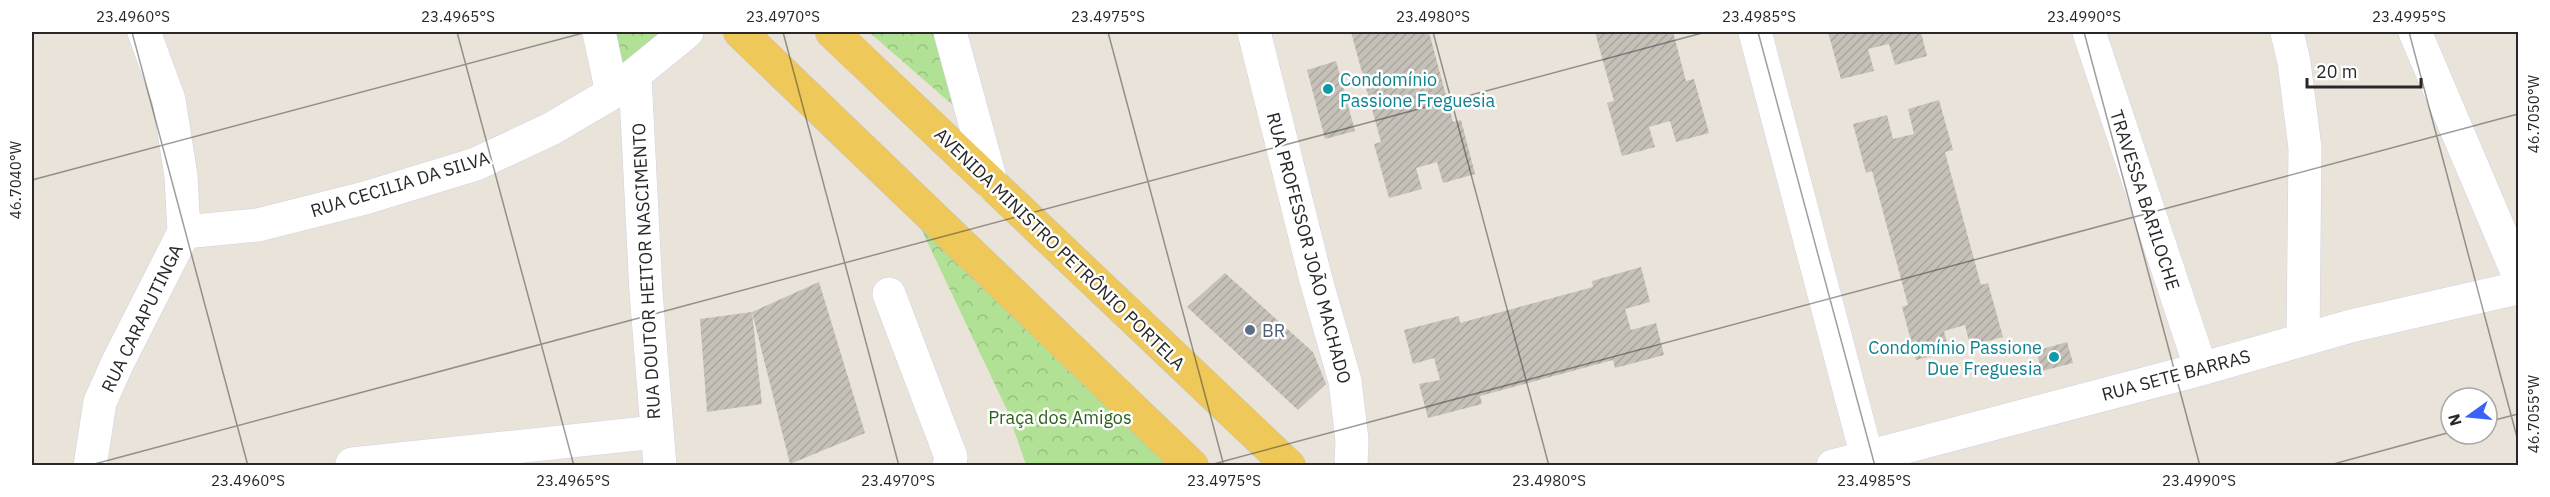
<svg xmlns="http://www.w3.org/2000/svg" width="2550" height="497" viewBox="0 0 2550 497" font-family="'IBM Plex Sans',sans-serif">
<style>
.forest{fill:url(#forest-crowns)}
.building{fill:url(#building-hatch)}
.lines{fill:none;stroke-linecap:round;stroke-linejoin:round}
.minor-casing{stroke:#cfd3e1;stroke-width:34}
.major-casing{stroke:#c3c3c3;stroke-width:34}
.minor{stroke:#fff;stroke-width:33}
.major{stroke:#efc85a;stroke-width:33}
.ticks{fill:none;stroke:#282828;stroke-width:1.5;stroke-opacity:0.45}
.culture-dot{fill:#0f9aa8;stroke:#fff;stroke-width:2}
.service-dot{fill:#5c6f8a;stroke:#fff;stroke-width:2}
.labels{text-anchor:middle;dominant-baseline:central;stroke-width:5;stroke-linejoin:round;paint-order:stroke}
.culture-label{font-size:18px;fill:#0d838f;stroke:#fff;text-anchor:start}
.street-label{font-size:18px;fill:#282828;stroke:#fff}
.service-label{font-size:18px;fill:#4e5e75;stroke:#fff;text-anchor:start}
.park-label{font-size:18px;fill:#2b631a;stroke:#fff}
.neatline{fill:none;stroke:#282828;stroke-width:2}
.ticks-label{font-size:15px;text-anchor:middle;fill:#282828}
</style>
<defs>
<pattern id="forest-crowns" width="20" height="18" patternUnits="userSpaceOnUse" patternTransform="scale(1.5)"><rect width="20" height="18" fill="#b1e195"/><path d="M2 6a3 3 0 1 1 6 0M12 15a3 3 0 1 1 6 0" fill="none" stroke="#98c180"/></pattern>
<pattern id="building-hatch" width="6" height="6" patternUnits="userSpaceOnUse" patternTransform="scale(1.5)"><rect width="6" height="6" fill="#c5c1b8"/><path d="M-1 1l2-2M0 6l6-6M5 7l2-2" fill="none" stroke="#a9a69e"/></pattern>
</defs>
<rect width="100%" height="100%" fill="#eae3d9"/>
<path class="forest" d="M608,32h54l-46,42z
M869,32h73l21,82z
M915,216l267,249h-156l-19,-55z"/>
<path class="building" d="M1351,32h78l24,90 8,-2 14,54 -32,9 -6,-21 -21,6 6,21 -33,9 -15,-54 7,-2z
M1595,32h78l13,49 8,-2 15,54 -33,9 -6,-21 -21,6 6,20 -33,9 -15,-53 7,-2z
M1828,32h93l6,24 -32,9 -6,-21 -21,5 6,22 -33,8z
M1336,61l19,70 -30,8 -18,-69z
M1939,100l14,50 -8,2 36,133 7,-2 15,54 -33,9 -5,-21 -21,6 5,21 -33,8 -14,-53 6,-2 -36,-134 -6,2 -13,-49 34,-9 6,24 21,-5 -6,-25z
M1641,267l9,35 -25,7 6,21 25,-7 8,32 -49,13 -2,-8 -133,36 2,8 -54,14 -9,-34 21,-4 -6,-22 -21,6 -9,-34 55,-14 1,7 133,-36 -1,-6z
M1225,273l88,79 13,32 -28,26 -111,-103z
M819,282l46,151 -75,31 -38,-152 10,92 -55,8 -7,-93 52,-7z
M2067,342l6,21 -31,8 -6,-20z"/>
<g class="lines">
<g class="minor-casing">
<path id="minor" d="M599,32l13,61
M950,32l42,153
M1254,32l62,248 29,101 7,59 -1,26
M1755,32l112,425
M2089,32l112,337
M2287,32l7,30 11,86 -2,192
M2415,32l103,242
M635,76l11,216 14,174
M184,232l74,-7 107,-27 111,-34 75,-35 61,-36 75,-61
M889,294l62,163 -2,9
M352,464l304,-32
M90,466l10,-64 18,-40 66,-130 -3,-56 -12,-76 -25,-68
M1833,466l368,-97 150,-43 167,-38"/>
</g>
<g class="major-casing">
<path id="major" d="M740,32l452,434
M832,32l457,434"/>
</g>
<use href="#minor" class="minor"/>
<use href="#major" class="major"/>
</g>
<path class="ticks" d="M132,32l116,434M457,32l117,434M783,32l116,434M1108,32l116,434M1433,32l116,434M1758,32l117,434M2084,32l116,434M2409,32l109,409M32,180l555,-148M2487,422l31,-8M87,466l1619,-434M1206,466l1312,-352M2326,466l125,-34"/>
<g class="culture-dot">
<circle cx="1328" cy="89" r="6"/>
<circle cx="2054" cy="357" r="6"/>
</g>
<circle class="service-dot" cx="1250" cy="330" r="6"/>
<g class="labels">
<g class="culture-label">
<text x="1340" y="79">Condomínio<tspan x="1340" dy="21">Passione Freguesia</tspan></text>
<text x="2042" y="347" text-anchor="end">Condomínio Passione<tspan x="2042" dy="21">Due Freguesia</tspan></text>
</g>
<g class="street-label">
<text transform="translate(400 184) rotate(-17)">RUA CECILIA DA SILVA</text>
<text transform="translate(2145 200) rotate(72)">TRAVESSA BARILOCHE</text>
<text transform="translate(1309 248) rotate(75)">RUA PROFESSOR JOÃO MACHADO</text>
<text transform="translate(1060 249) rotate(44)">AVENIDA MINISTRO PETRÔNIO PORTELA</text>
<text transform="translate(646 271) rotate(-93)">RUA DOUTOR HEITOR NASCIMENTO</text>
<text transform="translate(142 318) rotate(-64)">RUA CARAPUTINGA</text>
<text transform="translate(2176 375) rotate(-15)">RUA SETE BARRAS</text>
</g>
<g class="service-label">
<text x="1262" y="330">BR</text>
</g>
<g class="park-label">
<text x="1060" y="417">Praça dos Amigos</text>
</g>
</g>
<rect width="2550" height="497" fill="none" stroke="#ffffff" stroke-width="66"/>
<g transform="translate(2469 416) rotate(255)"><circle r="28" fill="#ffffff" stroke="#a9a9a9" stroke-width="1.5"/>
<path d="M0-4.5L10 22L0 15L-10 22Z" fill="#3962f8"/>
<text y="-9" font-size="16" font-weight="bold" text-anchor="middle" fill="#282828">N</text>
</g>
<path d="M2307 78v9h114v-9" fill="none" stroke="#282828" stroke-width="3"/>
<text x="2316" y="78" font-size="18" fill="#282828" stroke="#ffffff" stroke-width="4.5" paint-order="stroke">20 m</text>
<rect x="33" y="33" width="2484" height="431" class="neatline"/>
<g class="ticks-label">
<text x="133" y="22">23.4960°S</text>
<text x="458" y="22">23.4965°S</text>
<text x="783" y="22">23.4970°S</text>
<text x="1108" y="22">23.4975°S</text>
<text x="1433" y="22">23.4980°S</text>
<text x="1759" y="22">23.4985°S</text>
<text x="2084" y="22">23.4990°S</text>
<text x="2409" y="22">23.4995°S</text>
<text transform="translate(2534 114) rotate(-90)" y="5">46.7050°W</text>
<text transform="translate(16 180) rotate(-90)" y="5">46.7040°W</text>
<text transform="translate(2534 414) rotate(-90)" y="5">46.7055°W</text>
<text x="248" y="486">23.4960°S</text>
<text x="573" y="486">23.4965°S</text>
<text x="898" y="486">23.4970°S</text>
<text x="1224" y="486">23.4975°S</text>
<text x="1549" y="486">23.4980°S</text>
<text x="1874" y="486">23.4985°S</text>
<text x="2199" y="486">23.4990°S</text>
</g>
</svg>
